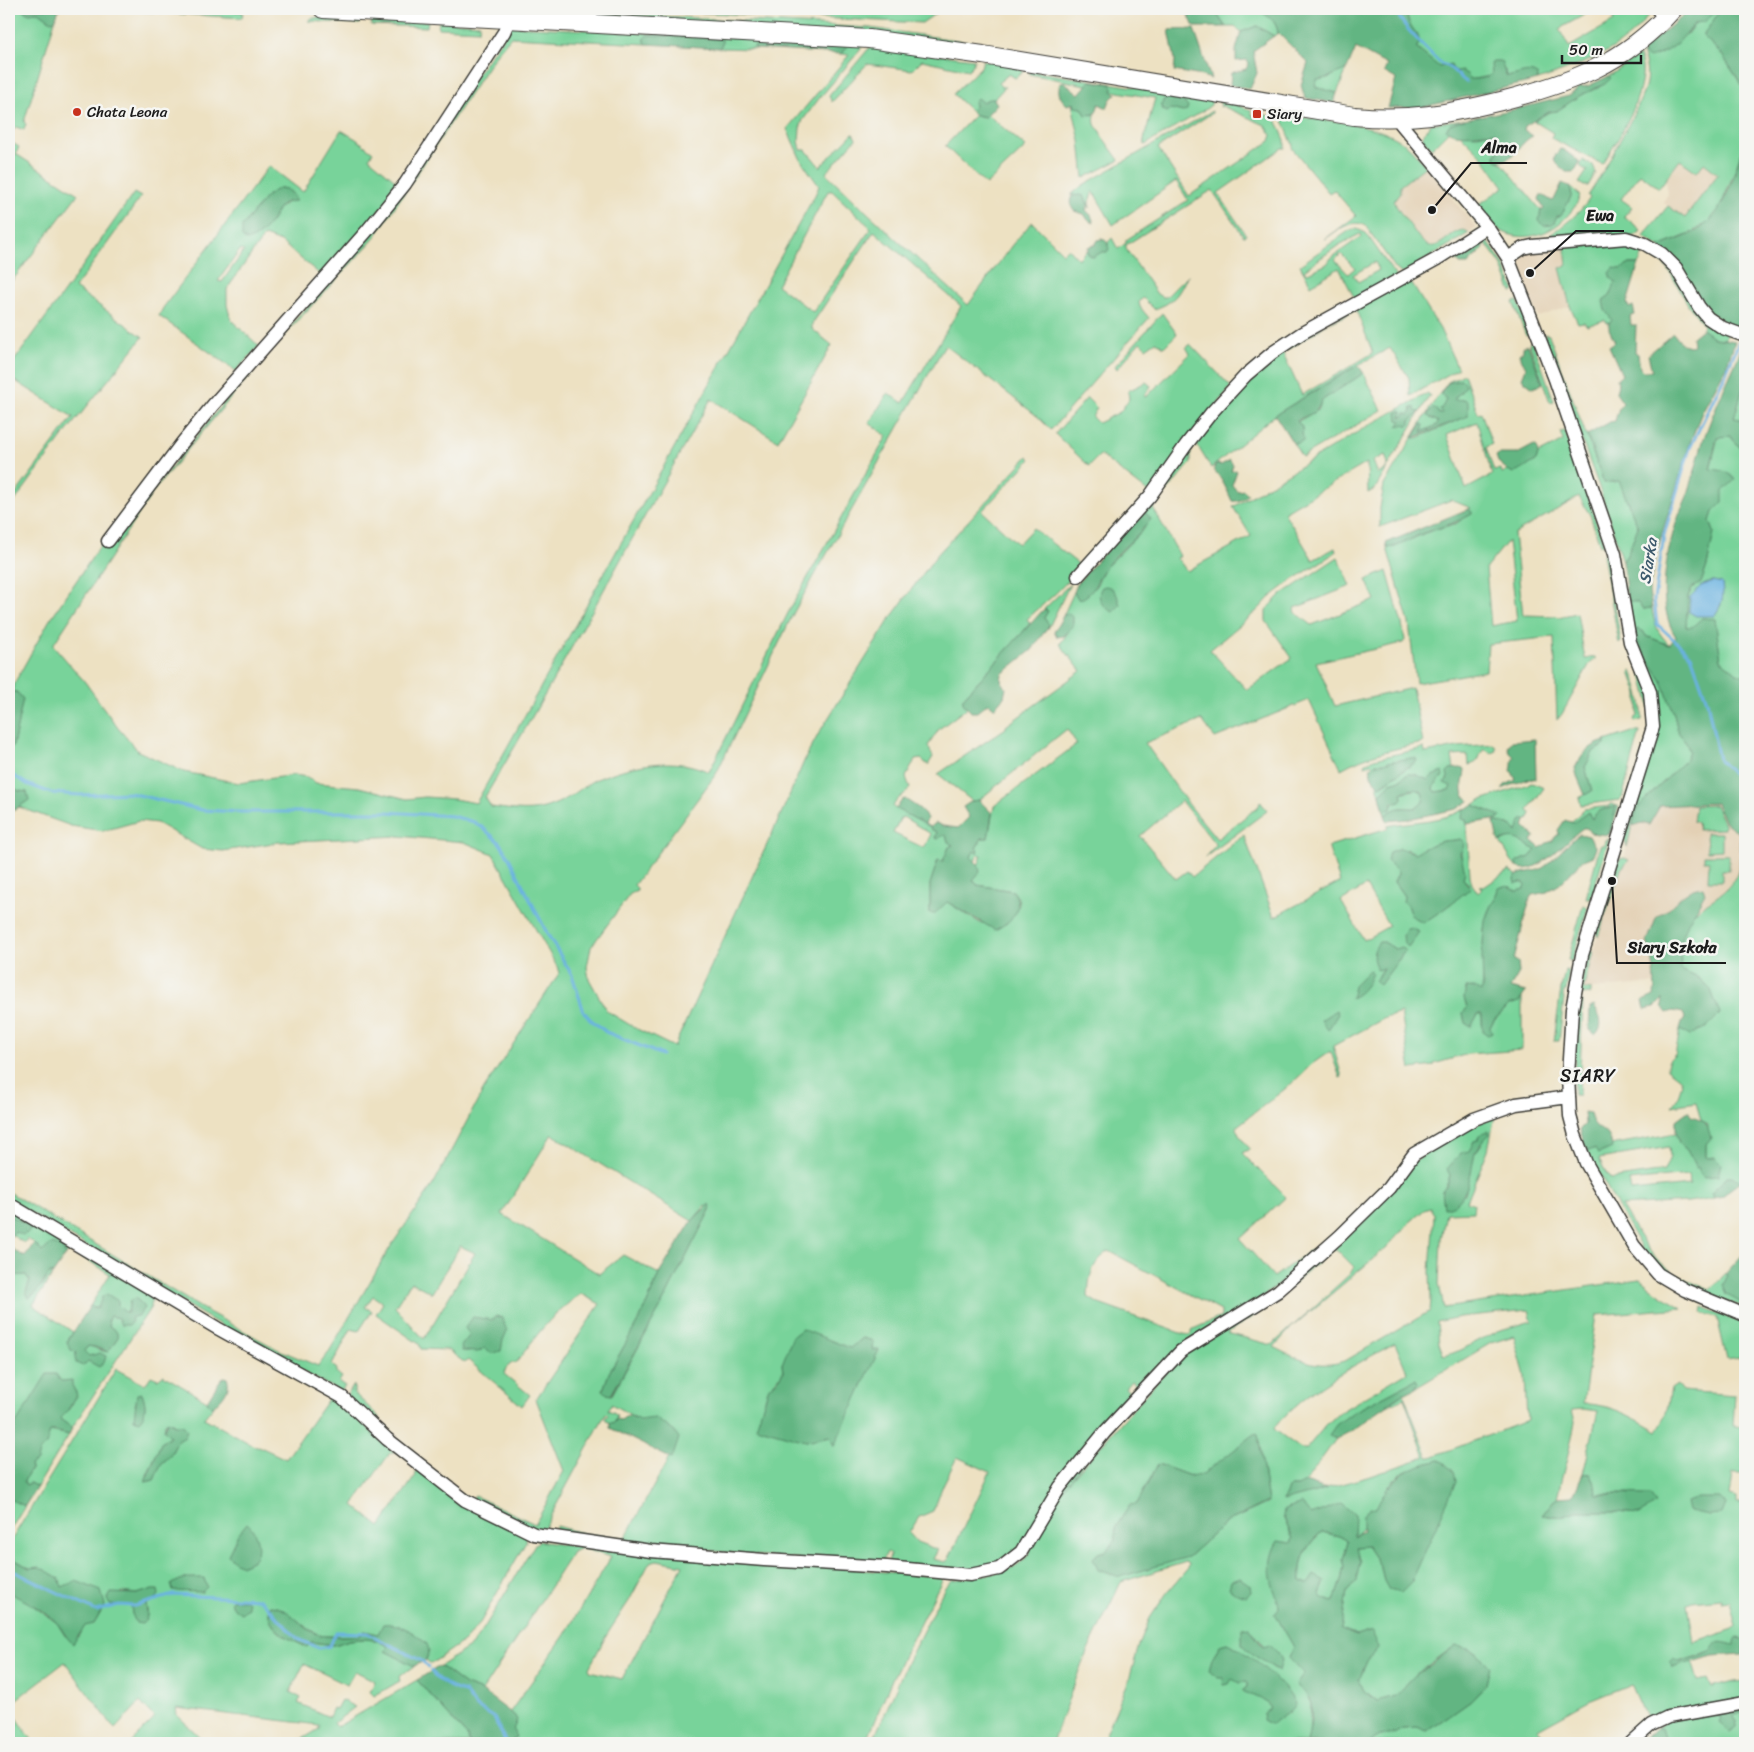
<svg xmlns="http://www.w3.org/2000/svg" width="1754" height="1752" viewBox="0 0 1754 1752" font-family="Sriracha,sans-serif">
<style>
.built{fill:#e3d0b4}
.green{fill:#78d39a;stroke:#4a785b;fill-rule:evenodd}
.forest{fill:#62b582;stroke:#3f684f;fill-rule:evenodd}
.water{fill:#6ab2e1;stroke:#43677e}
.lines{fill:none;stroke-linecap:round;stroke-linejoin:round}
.stream{stroke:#6ab2e1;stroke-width:3}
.minor-casing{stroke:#3b3a35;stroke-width:15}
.secondary-casing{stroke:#3b3a35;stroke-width:20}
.minor{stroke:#fff;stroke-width:12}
.secondary{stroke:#fff;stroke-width:18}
.poi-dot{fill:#c8321e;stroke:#f6f6f2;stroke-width:2}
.labels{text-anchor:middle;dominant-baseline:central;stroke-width:5;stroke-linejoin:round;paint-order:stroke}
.poi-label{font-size:15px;fill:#1c1c1c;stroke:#f6f6f2;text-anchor:start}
.water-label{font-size:16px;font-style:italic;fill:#3b586b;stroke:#f6f6f2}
.quarter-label{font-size:18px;letter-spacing:1px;fill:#1c1c1c;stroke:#f6f6f2}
.leader{fill:none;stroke:#1c1c1c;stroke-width:2}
.callout-dot{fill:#1c1c1c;stroke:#f6f6f2;stroke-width:2}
.callout-label{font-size:16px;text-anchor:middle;font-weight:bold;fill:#1c1c1c;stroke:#f6f6f2;stroke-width:5;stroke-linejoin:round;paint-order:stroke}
</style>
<rect width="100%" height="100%" fill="#f6f6f2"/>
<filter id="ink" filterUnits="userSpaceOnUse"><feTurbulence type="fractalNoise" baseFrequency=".02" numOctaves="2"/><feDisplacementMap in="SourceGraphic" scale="10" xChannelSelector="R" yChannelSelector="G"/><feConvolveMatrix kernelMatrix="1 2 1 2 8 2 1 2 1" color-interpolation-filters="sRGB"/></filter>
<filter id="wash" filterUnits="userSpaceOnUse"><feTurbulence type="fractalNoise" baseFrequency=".0096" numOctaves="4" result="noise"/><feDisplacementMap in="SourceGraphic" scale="20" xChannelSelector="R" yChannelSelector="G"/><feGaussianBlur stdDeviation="1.12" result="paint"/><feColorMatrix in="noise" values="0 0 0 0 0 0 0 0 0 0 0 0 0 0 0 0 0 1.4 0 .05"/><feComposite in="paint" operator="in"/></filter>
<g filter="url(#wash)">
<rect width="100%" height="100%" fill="#ede1c2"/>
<path class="built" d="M1680,160l17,12 7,-9 14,11 -33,44 -22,-16 5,-8 -2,-14z
M1426,166l50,61 -7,6 -7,-4 -5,1 -15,13 -12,2 -5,-1 -10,-12 -21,-31 6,-8v-7z
M1565,245l2,21 -7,2 10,38 -32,11 -19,-51 -6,-12z
M1716,803l9,19 15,12 2,26 -7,18 -14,16 -28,20 12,-20 -25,3 -17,17 -6,2 -10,26 4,9 4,20 -1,12 -71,7 12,-46 26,-75 7,-8 -4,-3 9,-32 9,-4 18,-16z"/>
<path class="green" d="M17,9h5l5,4 12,-1 12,8h4l-31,102 2,2 -2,6 -8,-3 -3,4 -4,-3v-106z
M119,9h78l46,3 -1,6 -123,-8z
M599,9h343l-20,14 -275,-13 -14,1z
M1213,9c10,0 34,-3 43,0 11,3 21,13 22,24l-4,3 -17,-10 -16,6 -6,-5h-9z
M1401,9h194l-36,20 10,18 45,-26 -3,-6 7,-6h31l2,3c-5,6 -10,13 -15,18 -25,25 -66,39 -98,50v-3l-32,-1 -1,-6 -15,6 -21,4 -17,-12 -8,-3 -5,3 -23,-20 4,-6c-3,-11 -14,-18 -13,-29z
M1714,9h7l-18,27 17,16 25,38v50l-11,33 -13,32 -14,18 -20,12 -28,12 -15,-10 4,-7 20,-24 17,12 33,-44 -14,-11 -7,9 -17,-12 -21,28 -19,-14 -19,25 11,8 -8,9 17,14 -3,4 -7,3 -85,3 -1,-2c16,-10 36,-25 45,-40l-2,-2c14,-22 26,-44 38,-67 7,-13 15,-28 19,-42 3,-11 2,-23 -3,-33l2,-2v3l43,-21 8,-11 19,-10z
M538,11l89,3 243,14 101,14 -5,5 -427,-35z
M329,15l33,2 -2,7 -52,-3 2,-2z
M372,20l56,1 -1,6 -56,-2z
M439,21l41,3 -1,6 -41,-2z
M511,26l350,18v5l-43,51 -15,20 -3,8 -1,13 2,9h5l14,17 33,-34 3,6 -30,34 33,32 109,100 44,-60 20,-23 31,31 5,-5 10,11 9,-9 1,4 14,-2 6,-6v-4l4,-4 6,11 8,-6v-3l62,-40 -12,-19 -63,44 -20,-34 -4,11 1,6 -6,-12 -13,-1 12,-10 129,-74v2l-54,35 31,48 81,-55 2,-6 -7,-10 -43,-19 -2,1 1,-3 -2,-1 3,-3 29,10 1,5 8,2 1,-3 14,3 10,23v8h-3l-64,45 28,42 -2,2 -32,-47 -86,55v4l31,45 5,3h4l22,-22c-5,9 -9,21 -19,27 -4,4 -10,4 -14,8l-12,-12 -4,4 1,5 9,11 -98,112 -14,-14 -92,-71 -151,267 -78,162 -82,111 3,3v3l-7,3 -39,53 -4,20 2,12 18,32 28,17 39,19 112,-244 19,-44 14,-26 73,-117 44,-60 92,-100 3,3 -49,52 36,33 15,-16 49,39 -26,26 -29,26 3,4 -8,10 -59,65v5l4,5 -28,21 -11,17 5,11 -5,8 -7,-6 -6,1 -9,17 4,11c-6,8 -13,9 -17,19l37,20 2,3 5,2 -2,6 11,-3 3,7 4,4 -4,1 -6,14 -5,-1 -8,24v29l17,-11 33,21 26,1 13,-19 -1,-7 -5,-7 -36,-6 -4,-5 9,-25h-4l-3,6 -4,-4 3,-7 3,2 -1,-4 4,-6 -1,-2 3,-2h6l6,-32 83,-62 -10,-15 -88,71 -7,1 -34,-27 68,-46v-2l75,-55 -21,-27 13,-19 -5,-12 -5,3 11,-24 5,8 17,-14 8,-17 41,-41 -5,-15 51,-69v19l-38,45 27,48 -3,2 10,13 64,-35 -18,-29 133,-80 62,-34 2,2 -55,94 -7,4 -1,-30 -83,49 29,48 22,-12 1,4 -46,30 -21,16 -11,12 -48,40 37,40 45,-32 -26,-37v-11l12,-13 60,-40 13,29 -56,22 1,5 16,12 63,-25 -9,-20 21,-9 15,53 3,16 -2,3 -87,19 19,44 77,-18 11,55c-28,6 -56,11 -82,26l-32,-69 -94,38 -13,-18 -57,23 41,58 31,38 42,-33 1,-5 7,10 -63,47 12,-13 -35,-44 -41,35 36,43 11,-8 5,6 52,-42 30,82 66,-35 -11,-33v-3l59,-18 -1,-2c25,-5 54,-4 76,-16v8l3,1 1,5 3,52 2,8 6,9 4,-4 -2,-3 4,1 25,-17 8,5 -3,4 13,6 -3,4 -7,2 -6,-4 -8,-1 -7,8 -1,7c-19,18 -8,66 -14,92l-14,-6c-4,8 -3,12 0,21l-4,5 2,10 6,3 7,-12h4v11l8,2c4,-7 12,-15 19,-21 5,-4 9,-2 13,-8v52l-54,4 -34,10v2l-23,3 -10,-56 -16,5 -52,28 9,31 -2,1 -9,-26h-2l-17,12 -22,21 -54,42 3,8 11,14 -8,4 44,44 -46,42 34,38 38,-28 3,5 -34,29 -140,105 -10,-7 -6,7 9,8 -122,161 -34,14 -90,-7 2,-10 -3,-2 -5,11 -88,-4 -240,-24 2,-9 30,8 39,4 44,-80h3l-32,-38 -29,-16 -3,6 7,3 2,3 -2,6 -5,1 -3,-2 -2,-3 3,-3 -2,-2 -62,115 -9,1 -63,-29 3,-4 60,28 29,-53 -28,-72 64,-95 -19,-10c-30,20 -44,41 -65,69h-4l-6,5 -2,6 26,21 -8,11 -54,-46 -3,3 -17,-13 -27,-1 -2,-5 -43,-30 7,-11 -10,-7 -8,11 7,4 -13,20 -8,-2 -19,36 5,4 -1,4 6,4 -3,5 6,4 -4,6 -68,-36 -264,-156v-8l194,117 74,40 41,17 9,-11 64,-109 43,-63 50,-94 76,-117 -67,-118 -29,-12 -66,-6 -119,6 -56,9 -21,-2 -45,-26 -18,-2 -36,10 -32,-5 -52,-19 9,-7 -1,-8 -8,-1 -10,-6v-37l4,-2 8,-39 -4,-15h-5l3,-10 34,-61 55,-81 6,2 134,-164 96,-108zM651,35l18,1 53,8 -3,4 37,1 -2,-3 35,-4 5,4 26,-1 27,2 -5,7 7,1 -62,74 14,31 18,26 -4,9 -339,608 -22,-4 -29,-2 -18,2 -48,-12 -43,-4 -9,-6 -13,-2 -55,8 -55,-11 -46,-21 -20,-23 -33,-46 -32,-37 102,-156 119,-143 99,-106 122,-184 16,-19 135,7 -2,-6zM828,191h4l38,36v3l-57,82 -36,-27zM874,231l87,75 -58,97 -15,-10 -19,30 18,13 -97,173 -81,163c-35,-17 -78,-7 -112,7 -6,2 -13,8 -19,12 -9,7 -23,14 -34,17 -18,5 -36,1 -53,-1l-6,-10c79,-131 150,-266 226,-398l67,42 54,-96 -20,-16v-5zM1385,455l3,9 -3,6 -7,4 -5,-13zM903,817l28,17 -7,14 -31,-15 7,-14zM1460,839c0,14 4,26 3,40l6,5 -17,19 -29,20 -14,-12 -5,-15 -10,-14 4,-8 -2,-5 11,-20 8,4c2,-2 25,-12 28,-12 6,-1 10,0 17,-2zM1366,886l23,40 -25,14 -23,-39zM1384,942l11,7 7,7 -10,11 -12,17 -2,-9 6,-8zM552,1134l140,87 13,-15 6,2 -52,102 -47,85 -5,-1 -4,-4 6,-17 36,-64 14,-35 -36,-19 -24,19 -97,-60zM460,1246l15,7 -51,86 -29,-32 16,-25 21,11zM1109,1251l112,60v6l-28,12 -3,6 -7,-1 -84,-30 -11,-7c1,-21 3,-33 21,-46zM863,1338l10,3 -2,10 -37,94 -3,-9 -25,5 -43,-38c4,-5 3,-11 6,-15 7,-11 16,-9 13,-25l69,-15zM957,1457l33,15 -42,88 -3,2 -12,-3 5,-9 -21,-8 -8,-9 10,-16 14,-6 10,-26z
M870,47l104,12 -1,6 -5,5 -46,-10 -10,10 -45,-6 -35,38 -3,-6z
M1639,56c14,27 -21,86 -37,108l-51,-26 2,-5 -19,-12 15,-9 8,-1 21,-15 20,-8 13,-10 -2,-2z
M983,60l39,7v6l-7,5 -6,-4 -11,9 4,4h3l-11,12 -8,1 -15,11 -18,-17 28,-27z
M1347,69l-10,24 -22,-6 2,-7 10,-2z
M1031,71l181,28 -1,6 -5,4 -61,36 -1,-5 11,-42 -43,-7 -22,-10 -4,4 -57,-11zM1170,97l13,5 5,4 -5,6 -12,-3 -8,1 -1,-4 1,-6z
M1074,103l17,12 4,-1c-1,9 -1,12 6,17v4l18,25 -35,18 -4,-37 -8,-37z
M975,115l9,2 4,-2 38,32 -40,38 -41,-39z
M1302,117c34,5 73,6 102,26 8,6 15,15 22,23l-26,20v7l-6,8c3,8 10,16 15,23 5,6 9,14 15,19 16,14 31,-23 45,-10l-67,41 -6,-5 -31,-44c-15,-6 -28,6 -40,14l31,-23 -22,-26 -5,3 -37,-45 1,-3 -11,-27z
M1464,119l-14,5 -4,5 2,3 -16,16 -9,-8v-5l7,-11z
M341,130l15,9 17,13 -4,6 32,27 -78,92 -42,-35 -17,-6 -37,53v16l4,15 28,26 -23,25 -77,-55 4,-8 106,-142 34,26zM279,188c8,0 14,4 17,12 -16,4 -17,7 -24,21l-25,-1 21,-25zM240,250l4,1 -22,31 -4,-1z
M1493,132l4,2 -1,3 5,7 5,2 -4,1 -7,9 1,4 5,2 40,48 -1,4 20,2 5,-11 7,-10 -3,-9 11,9c-2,10 -12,21 -20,28 -20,16 -48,20 -68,1 -5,-6 -10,-13 -14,-19l26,-18 -22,-31 -22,-22 17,1z
M9,141l10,6 -3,7 62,40 -69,91z
M1583,160l10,6 3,7 -8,13h-4l-5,-3 8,-12 -7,-5z
M134,193l7,4 -66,91 68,49 -80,99 -54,73v-6l64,-86 -64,-40v-9l61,-84z
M1357,229l9,4 31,45 -42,21 -16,-31 -28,17 -11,-20 50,-35zM1360,234l2,2 -31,22 -4,6 -19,9 -3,-1 -1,-2 35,-25zM1341,254l14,14 -7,6 -13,-14zM1375,262l4,8 -21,12 -5,-7z
M1481,232l22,31 12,28 -3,2 -11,-29 -22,-29z
M1600,245l30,2 18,5v2l-5,-1 -4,11h-9l-9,5 -16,41 8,10 -4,4 -5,-4 -17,6 -3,-4 -6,1 -8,-17 -10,-38 7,-3 -2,-19z
M1658,256l68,78 -1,5 -11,-1 -12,-9 2,-4 -15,-19 -21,-37 -11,-11z
M1449,257l-39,24 30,48 18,40 -48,27 -1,-18 -19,-30 -43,23 -72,44 -64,53 -17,-28 16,-21 71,-70zM1356,310l17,43 -71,42 -19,-42 41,-27z
M1518,301l12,33 -4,2 -13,-34z
M1162,313l15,21 -13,13 -8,-6 -10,7 -6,-6 -23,27 -2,-3z
M1546,334l3,1 55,148 15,-2 19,46 -11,28 -4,6 -25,-77 -54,-146z
M1533,342l21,59 -4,1 -21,-59z
M1190,344l41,43 -82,106 -49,-38 -11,11 -34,-32 32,-36 10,10 -5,9 6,6 22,-11 9,-13 -1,-8 18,-9 5,4 -7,10 2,1 44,-43 -4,-7z
M1363,372l19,38 -80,47 -9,-14h5c5,-9 7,-14 -1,-21l22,-13 2,-8 40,-26z
M1464,374l14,39 3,-1 11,32 -6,3 8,24 7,-2 1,4 6,-3 3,3c10,-3 16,-9 25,-12l2,-7 25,-13 -3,-9 5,-1 39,113 -4,1 -10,-30 -11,-18 -65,37 9,81 34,1 1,1 19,-4 8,46 10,-2v2l-6,6 -27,49 -5,6 -3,-83 -66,7 -2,27 -70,12 -7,-60 -22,-75 8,-1 30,-14 32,-10 15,-11 -4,-3 3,-1 -20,-8 -71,27v-19l4,-23 51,-85 13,-18zM1460,380l1,12 -7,7 14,17 -53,23 9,-14 -3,7 16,-7 2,-3 -9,-4 8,-6 1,2 3,-1v-6l3,-3 6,-22zM1477,422l15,53 -26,14 -19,-54zM1508,541l9,80 -26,5 -5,-58z
M1745,381v39l-11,-2 10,-35z
M1730,436l15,17v223l-8,-3 -16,-13 -6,-40 -23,8 -6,-1 2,-30 4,-9 9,-5 6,-17 7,-34 -4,-11 3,-9 10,-10 -13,-32 8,-33zM1713,581l8,2c3,14 2,21 -7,33l-24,-19 11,-11z
M1606,554l15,88 -2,2 -16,-90z
M1070,584l-22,45 1,-4 -5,-7 4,-7 -4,-2z
M1627,601l10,1 6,7 9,-1c2,16 6,26 18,37l-24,-9 -3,-5 -2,17 21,33 12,33 4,18 9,11 2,8 -4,10 -45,44 -6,12 -7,30 -4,-10 32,-110 -23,-92z
M1632,671c6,16 11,31 10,49l-7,2 -1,-3 4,-3v-22l-8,-22z
M1632,732h8l-18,66 -2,2 -39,5 -2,-7 13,-7 -7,-24 9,-17 11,-5v-4z
M1493,744l3,4 -1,4 -4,1 -7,-4c-7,8 -2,13 -15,16l-1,-10 -16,1 2,13h-4l2,17 -3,4 -13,2 -3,-5 10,-11 -15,4 -20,-6 -10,7 -8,2 -10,12 -3,-11 4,2 36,-25 -5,-3 -39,8 -1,-2 -7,2 1,-4 8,-3 50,-11 1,5 32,-6z
M1532,783l12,5 -16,22 3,4 -4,7 -3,-2 -7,13c-4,-7 -14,-10 -23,-10v-1l5,-2 -7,-7 -19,-7 8,-5z
M1417,789l5,3 2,8c-8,12 -12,7 -23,8 -6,1 -11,4 -16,7l-1,-4c4,-1 13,-10 18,-13l-1,-5z
M1611,804l8,3 -9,27 -2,1 3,-7 5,-21c-11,1 -18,2 -24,12l-4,-7 -15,12 -2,-2 13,-13 26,-3z
M1715,805l9,19v5l-26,1 -1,-8h-4l2,-16z
M1745,830v358l-4,-6 -14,-6 -16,18 3,4 -26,4 -67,4c13,20 25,46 44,60 13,11 29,17 45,24l16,-17 19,34 -35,-10 -32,-16 -33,-26 -59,-105 10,-1 2,5 13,-6v-3l65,-12 3,10 8,7 9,17 10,-9v-14l2,-19 -7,-6 -5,-17 -24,4 5,-7 5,-15 -2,-5 -13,-10c0,-8 2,-10 8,-14l5,-25 10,4 17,-7 -7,-48 -19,-9c-1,-18 -1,-40 12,-56 5,-6 15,-11 22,-16 26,-18 27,-34 25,-64zM1669,1147l1,10 -6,14 -53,8 -7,-9 -5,-11zM1689,1175l1,10 -59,6 -2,-10z
M1706,833h16v17l-15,1z
M1511,838h4l21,12 -6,7 -14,5 1,5 -2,-1 -15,-24z
M1609,839l-18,59h-5l13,-49 2,-4h3l1,-5z
M1704,855h25v15h-7v11h-14l1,-20h-5z
M1624,858l5,2 -8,9 -23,68 -2,-4 22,-71 2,-3z
M1583,905l5,2 -16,54 -4,-1z
M1589,951l4,1 -10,38 8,-1v5l-9,1 -3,-3z
M1565,970l4,1 -3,20h-2l-1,7h1l-5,43h-5l7,-52z
M1583,1002l-4,93h-5l1,-55 4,-37z
M1495,1116l-7,34 -21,51 7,3 -1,8 -27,1 -5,26 -2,45 5,24 196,-29 18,14 24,15 -86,7 -13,89c26,-1 52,14 74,27 10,-12 11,-28 14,-42l6,-4 5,6 53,4 -2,31 12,1v46h-12l-3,23 7,2v6h8v79l-2,1 2,4v65l-2,1v-10l-9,1 -56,17 -6,6 20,-7 6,20 10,-2 4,9 22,-6 10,-1v19l-95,24 -18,-40 -42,17 -51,28 10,14h-6l-7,-9 -15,9h-152l12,-7 14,-2 10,-6 13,-1 10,4 44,-31 15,-16 3,-17 -33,-22 -44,32 -17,19 -17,5 -14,-10 -5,-11 8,-19 6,-30 -16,5 -16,-6 6,-38 9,-11v-34l11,-1 14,21 3,14 27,2 3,-9 25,-114c-11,4 -29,8 -38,14 -22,16 -25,48 -47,62v-10l-43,-11 -28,2 10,22 -20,48 6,13v9l-4,5 19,33 -5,11 16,16 1,19 5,11 -2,31 -2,8h-205l27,-63 11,-38 10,-24 16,-24 22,-26 1,-4 -3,-2 -65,20 -39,81 -30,80h-180l33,-76 40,-80 7,-7 44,-7 18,-6 10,-7 6,-9 1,-11 30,-49 121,-138 97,-60 137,-133 36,-24zM1482,1133l-1,13 -6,6 -10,43 -23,-3 5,-8 3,-9 20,-24 4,-10 4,-1zM1430,1208l4,6 -4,58 1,28 -1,11 -85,50c-28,9 -47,-2 -71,-14l18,-20 94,-79 23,-25 15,-13zM1332,1249h4l18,18 -4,7 -78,71 -45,-12 43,-28zM1529,1310l3,11 -35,10 -36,19 -16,6 -2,-1 -4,-11 -2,-22 22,-5zM1514,1336l11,40 2,45 -96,36h-3l-25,-64 -14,10 -2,3 17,-8 21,59 -58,20 -84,23 6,-13h9l7,-5 31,-43 -7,-3 23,-23 64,-34 -2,10 77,-46zM1395,1343l12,29 -67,40 -14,13 -20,24h-5l-26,-19 -1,-2c32,-39 78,-61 121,-85zM1582,1409l16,2 -15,63h8l4,10 1,10h38l6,20 -25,-2h-39l-15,5 -19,-3 15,-17 15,-59 3,-17 -3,-11zM1258,1434l10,69 -41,19 -39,35 -90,-4 8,-2 10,-11v-12l8,-14 13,-10 21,-40 32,12 13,-2zM1721,1599v4l9,-1 6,26 -42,15 -6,-39 5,-2zM1249,1627l12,15 15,28 -10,-8 -11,-6zM1227,1643l63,69 -10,5 -19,-19 -18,-8 4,-3v-5l-15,-3 -9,6 2,-7 -13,-20 8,-13z
M9,1208l69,41 -3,4 -5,-4 -4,6 -4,-8 -20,5 -8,-9 -7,-4 -3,4 -14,-9 20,-11c-7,-1 -14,-6 -21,-5z
M84,1252l65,41 3,7 -1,7 -79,121 -12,-9c8,-8 15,-16 16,-27l-5,-7 -62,50v-159l17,-1 4,6 -4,10 17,-6 6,-11h4l-20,31 40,27 -6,10 21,19 11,5 -5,-11 -6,1 -4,-5 4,-5c8,1 13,6 20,6l10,-15 -2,-6 -7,-5 -1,-7 2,-3 8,2h12v-18l-2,12 -38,-6 20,-32 -29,-18z
M1703,1307l42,17v33l-18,3 -10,-43 -15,-4z
M116,1369l29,16 6,-9 7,3 5,-4 44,26 5,7 -8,10 52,29 2,-1 28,13 42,-60 -2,-9 68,62 -4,1 -37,52 27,22 36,-52 -1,-2 3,-3 109,63 -1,9 -46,81 -16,18 -33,23 -5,-4 2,-5 -50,-21 -14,-3 -4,5h-39l-12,-7 -28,-21 -11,-2c-7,23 20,33 36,41l5,-5 23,3 15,-5 14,-1 12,1 13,6 -3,5 30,15 -16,11 1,4 -26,15 -4,-4 5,-11 -20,-10 -8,14 -43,-21 -14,28 11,6 -3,5 31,14 4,-9 3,1 5,-9 14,7 -21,16 3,4 80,-47 50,56 2,7h-173l23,-14v-4l-143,-17 1,7 29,28h-76l24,-24v-2l-14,-15 -25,27 -50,-67 -56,43v-112l15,6 33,24 8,13 14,1 6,-12 9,-1 11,-19 -43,-18 -53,-31v-12zM142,1393c4,10 5,21 -4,28l-3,-17zM171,1422l4,3 3,15 -8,16 -9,8 -7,16 -8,2 1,-7 14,-32 9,-7 -6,-6 1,-7zM238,1534l15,26 -10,5 -9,-21zM150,1590l4,11 -8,3 2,11 -16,-1 -1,-9h-21l12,-13 15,2z
M354,1385v8l25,24 -2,4 -31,-24z
M50,1431l19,4 -32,52 -7,-4 -4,2 -2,-4 7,-12 -1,-4 9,-14 7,-6z
M9,1499l16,7 -16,26z
M1322,1532l17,4 9,5 -5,18 2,8 -11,35 -10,-3 -4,-5 5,-12 -17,2 -7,-3c-2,-20 5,-36 21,-49z
M539,1541l32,5 9,-1 362,32v3l-49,97 -28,66h-357l3,-1 4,-26 -5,-4 54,-76 47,-79 -30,-9 -8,4 -91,139 -17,-6 -25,-19 31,-20 13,-18 51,-84zM657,1560l26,5 -61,114 -32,-8 -1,-3 17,-32 23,-35 21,-39z
M9,1706l25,37h-25z
M1726,1710l-4,7 15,10 1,-5 -5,-8 12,-1v30h-85l-1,-1 -2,-14 10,-7z"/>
<path class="forest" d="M22,9h37l-4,11 -4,1 -12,-9 -12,1z
M1184,9h29l13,18h-32l-4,-9z
M1256,9h145l6,4c-1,11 10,18 13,29l-4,6 23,19 12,-3 1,4 5,4 4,-1 6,3 2,5c7,0 17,0 23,-5l-1,-10 2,-3h8l5,15c12,1 20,-8 31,-1l1,5 -115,27 -35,1 8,-29 -12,-7 3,-7 -31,-17 -9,21 -20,9 -10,2 -2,7 22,6 -3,10 -29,-5 -4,-13 7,-22 -30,-30c-1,-13 -12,-18 -22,-24z
M1688,9h26l1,4 -11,9 -9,1c-12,16 -26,30 -46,35l-5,-3 -1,-6 35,-29z
M1721,9h24v80l-25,-37 -17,-16z
M1257,26l17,10 -21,15 4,22 -7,16 -20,-4 1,-12 15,-4 3,-6 -2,-3 -11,1v-11l5,-18z
M1194,29l17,50 -9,-3 -28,-5 1,-11 -6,-30z
M647,35l75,4v5l-3,4 -73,-4 -2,-6z
M760,41l29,1 5,4 48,-2 5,3 -5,7 -86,-5 -2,-3z
M1609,76l2,2 -6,6 -26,12 -22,15 -8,1 -6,3 -18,11 -1,4 9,6c-14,6 -22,30 -37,24l-1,-4 7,-9 4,-1 -5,-2 -5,-7 1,-3 -4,-2c-11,1 -40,7 -47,-3l4,-5 14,-5 48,-9 57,-14 11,-9 8,-1z
M1090,81l21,3 2,4 -1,3 4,3 -6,6 -3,8 -8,-4 -4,10 -9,1 -4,-7 -7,-1 -1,-4 -7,2c-7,-7 -10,-12 -7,-22h5l14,11z
M1167,97l16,5 5,4 -1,4 -4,2 -12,-3 -4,3 -4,-2c-2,-6 -1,-9 4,-13z
M977,98l5,4 7,-3h5l3,5 -12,13 -10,-2 -4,-4 4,-5 -1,-5z
M1745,140v191l-20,-8 -17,-11 -49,-65c16,-7 35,-12 48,-24 21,-18 30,-58 38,-83z
M1560,149l4,1 16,12 -6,10h-8l-12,-11 1,-5z
M1562,183l7,3 3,9c-4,7 -7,14 -11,21h-4l-4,9 -9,1 -5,-5 2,-11h2l1,-1 -5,-10 1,-3h4l8,5 2,-1z
M279,188c8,0 14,4 17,13 -4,0 -9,1 -12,2 -6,4 -8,12 -12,17 -6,10 -14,17 -25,21l-5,-4v-10l5,-7 21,-25z
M1080,195l4,1 4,9 -2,5 5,5 3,8 -6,-3 -4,-6 -10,-3c-4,-6 -5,-9 -2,-15z
M1479,237l5,7 -1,5 -15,15h-8l-4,-4 5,-10z
M1101,239c7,1 6,4 8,10l-2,3h-5l-9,5 -5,-3v-7l7,-2 3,-5z
M1630,264h9l-12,39 2,5 4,-2 2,9 -5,1 1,9h5l-1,27 3,2 2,14 3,3h9l-4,-16 25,-22 9,11 8,2 3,-1 -1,-8 10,-8 12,9 21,3 -9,26 -24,45 -11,28 -36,116 -6,36 3,16 -9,1 -6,-7 -10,-1 -4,-40 4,-6 11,-28 -19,-46 -15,2 -17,-48 23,-13 5,-1 4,-13 4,-5 -7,-10 2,-9 -1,-5 5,-4 -13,-29 6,-4 -6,-13v-5l3,-4 -7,-10 -2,-9 7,-5 6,-14 -6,-5v-4l4,-5 7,1z
M1744,343l1,38 -11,37 11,2v33l-15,-17 -13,1 -7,32c11,1 19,2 25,11l-12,11v11l-10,10 -3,9 4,11 -7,34 -6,17 -9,5 -4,8 -2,31h6l10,-9 13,1 6,41 16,13 8,3v154l-5,4 -15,-12 -9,-19 -56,3 -11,19 -7,-2 -9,3 1,-9 6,-12 45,-44 4,-10 -2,-8 -9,-11 -4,-18 -12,-33 -21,-33 -6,-15 2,-4 6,2 3,5 23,9 7,-8c-21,-32 -10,-87 3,-122 3,-7 6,-14 9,-21 6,-18 10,-37 16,-56 11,-32 27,-63 40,-95z
M1528,345l14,37v2l-9,4 -8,-6 -3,-4 4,-10 -7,-14 4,-3v-4z
M1358,365l5,7 -2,3 -40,26c-4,15 -13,12 -24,20l5,6 1,14 -5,2h-5l-18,-28z
M1460,380l4,1 2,5 -12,13 1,1 10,-1 3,4v13l-55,22 9,-14 2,1 -2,7 15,-7 1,-3 -10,-6v-3l7,-5 4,6 3,-1 -2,-3 4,-6 2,-5 -5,-6 7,-10z
M1415,407v4l5,1 -10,9v3l-3,3 -2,-3 -8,3 5,-6 -4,-1 -1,-7 3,-2 2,1 -1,5 3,-1 1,-3 4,2 3,-4 -1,-3z
M1534,445l3,2 1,7 -2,7c-10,5 -13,11 -25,12l-13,-11 -2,-6 3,-2h18z
M1230,460l3,5 -2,6 5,-1 1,1 -5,14 5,6 7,-1 4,4c-3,5 -10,8 -16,7 -5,-11 -10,-22 -18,-31v-3l3,-3 4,1z
M1468,509l4,3v2c-17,10 -31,13 -48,19 -13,5 -23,14 -37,15l-1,-5z
M1145,512l6,7c-13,18 -32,31 -46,49 -10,13 -8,24 -26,32l-5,-8 4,-10 62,-69z
M1106,586l6,2 5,7 3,10 -7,7c-10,-5 -18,-14 -11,-25z
M1044,609l4,2 -4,7 5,7 -17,25 -30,24 -1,6 5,8 -2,9 -10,11 -6,-5 -11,9h-6l-8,-9v-5z
M1068,613l5,4v8l-9,11 -7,1 -3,-5 9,-16z
M12,692h5l6,7 -10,47 -4,2v-46z
M1535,739l1,40 -6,-1 -28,11 3,-4 11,-5 -5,-10c2,-5 0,-9 3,-13l-4,-4 -2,-6 4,-6z
M1605,741v4l-11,6 -9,16 7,24 -7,4 -8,-19 -2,-8c7,-14 15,-23 30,-27z
M1412,758h4l1,3 -37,25c-6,-5 -11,-10 -9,-19l5,-3z
M1460,768l5,1c-1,13 -4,14 -1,27l4,2 1,3 -12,8 -49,10 -21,2 -2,-6c5,-3 10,-7 16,-7 11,-1 15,4 23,-8l-2,-8c-7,-4 -13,-3 -21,1l1,5 -2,3 -7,2 -2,6 -7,2 -4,-16 10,-12 8,-2 10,-7h7l13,6 4,-4 10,-4 1,4 -10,11 3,5 13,-2 2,-4 -7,-3 4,-5 -1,-6 3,-3z
M9,785l10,6 8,1 2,8 -16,11 -4,-1z
M905,799l15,10 7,9 -2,6 -29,-15 6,-9z
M979,800l13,13 -4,25h-6l-6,10 2,2 -1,3 -3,-2 -3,6 7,7 2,8 -7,8 4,5 36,6c13,18 -2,31 -18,39l-48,-28 -13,12 -4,-1v-29l8,-24 5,1 6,-14 4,-2 -5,-3 -2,-7h-3l-5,4 -3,-1 2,-6 -5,-2 -2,-3 6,-4 7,3 15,2 11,-11 -6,-10 9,-6z
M1473,805l28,11 -2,3 -32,5 -1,-5 -4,-1 1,-8z
M1616,807l-5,21 -3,7 -18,-2 -3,-5h-4c-15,10 -46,50 -66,39l-1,-5 14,-5 6,-7c-15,-6 -19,-17 -36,-8l-3,-4 -3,-16c9,0 18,3 23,10l4,-11 3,-2 2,2 -2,6 11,9 -3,5 8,7 7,-5 6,-2 2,-4 4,-3 -1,-4 7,-10 8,3 15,-11 4,7c6,-11 14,-10 24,-12z
M1580,834l9,2 7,12 -3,8 -10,4 -23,24 -13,8 -15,3 -2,3 -16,62 4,2 1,11 -9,15 16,4 -7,10 -10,3 -15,15 -4,7 2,5 -4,3 -5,-3 -1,-18h-4l-7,13 -6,-4 -2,-10 4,-5 -3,-10 3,-11 8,1 6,4 2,-9 -1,-26 3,-37 6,-15 4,-4 3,-13c7,-3 13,-2 19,3l7,-2 2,-4 -3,-3 -8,1 -1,-4c7,-10 21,-5 30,-12 13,-9 22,-24 36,-33z
M1460,839l4,3 -1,7 -3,4 5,18 -2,8 8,9 -27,21 -21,14c-8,-4 -14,-7 -15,-17l-5,-4 1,-6 -10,-14 4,-8 -2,-5 -9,-8 2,-9 11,-4 15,5c2,-2 25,-12 28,-12 6,-1 10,0 17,-2z
M1703,887l2,6 -17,30 -8,21 1,26 19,9 11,11 9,24 -13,13 -17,8 -10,-5 2,-7 3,-5 -2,-5 -10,-2 -6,2 -5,-7 1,-7 -8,8 -10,2 -2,-8 11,-5c2,-18 0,-37 -7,-54l10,-26c18,-7 22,-27 46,-29z
M1412,927l7,5 -11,15 -4,-4 -1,-8 4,-7z
M1379,942h5l11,7 6,-2 4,4 -25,34 -5,-4 8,-13 -5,2c-7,-10 -6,-19 1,-28z
M1369,970l3,2c-3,11 -10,21 -21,26l3,-13z
M1594,1006c6,11 11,19 1,29l-6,-5 1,-22z
M1336,1010l2,4 -10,16 -7,-10z
M1688,1111l3,5c15,4 16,8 20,22l-5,6v14l8,-1 7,7 -3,12 -14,1 -4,-4 -2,-6 -2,1 -9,-18 -8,-7 -3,-10v-13z
M1584,1112l6,1c4,23 19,9 22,35l-14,6 -3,-5 -9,1 -6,-21 5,-5z
M1487,1131l3,2c-2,4 -5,5 -7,8 -4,4 -3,8 -8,11 -4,19 -7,55 -31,56l-2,-17 5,-5 3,-11 -3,-6 14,-16 8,-2 5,-10 4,-1 4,-7z
M1727,1176h5l9,6 -19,14 -8,2 -3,-4z
M709,1204l2,4 -52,102 -48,85 -4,-1 -4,-4 6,-17 36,-64 14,-35 33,-53z
M13,1217l9,5 8,1 1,5 -2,4 -6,3 -8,-3 -6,5v-19z
M34,1243l8,9 9,-8 11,3 4,8 -13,19 -3,-1 -15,21 -6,4 -3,-6 4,-11 -4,-6 -17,1v-29l16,10z
M1745,1252v53l-18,-10 -4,-10 5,-10 -2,-2z
M107,1294l11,7v4l7,7h3l2,-12 5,-2 5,4 4,6 -5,7 -8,3 1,3 -3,4h-8l-3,-7 -8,-2 -2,4 1,6 7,5 2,6 -10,15 -13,-5 -7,-1 -4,5 5,5 11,-3 6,3 -2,7 -5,4 -11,-6 -5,5 -7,-3 -1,-6 1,-5 -5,-2 -4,-8 23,-36 8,2 4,-11z
M496,1316l6,2 5,13 -4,9 -2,11c-8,2 -11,4 -16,-3l-7,4 -16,-1 -1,-5 9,-11 -5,-7 8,-11 20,3z
M802,1329l48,19 13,-10 10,3 -1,9h7l-45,96 -4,-10 -24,5 -50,-14 13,-40 10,-8 4,-8 -1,-7 11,-28z
M47,1374h9l5,7 11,-1v5l5,10 -11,18 -6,6 12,9 -3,7 -14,-4h-5l-4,14 -7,7 -2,9 -7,4 1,4 -7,12 2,4 4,-2 7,4 -12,19 -16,-7v-64z
M224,1377l3,1c5,12 -7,22 -15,30l-5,-7 14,-22z
M1416,1379l2,4 -4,6 -10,5 -1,-1 -14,9 -2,4 -36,25 -15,8 -7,-4 7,-10 16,-12z
M142,1393c4,10 5,21 -3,28l-5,-2 3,-25z
M628,1415l12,5 15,-2 20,14 4,6 -7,21 -62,-31v-5l5,-1 1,-3 5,1z
M167,1421l8,4h8l4,5 -2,6 -7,4 -8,16 -9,8 -7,16 -9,2 16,-39 9,-7 -6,-6z
M1256,1433l2,1 10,68 -41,20 -39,35 -68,20 -22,-7 -5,-12 5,-5 8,-2 10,-11 -1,-12 15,-23 7,-1 21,-40 32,12 13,-2z
M1439,1460l15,11 2,11 -45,101 -10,10 -12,-3 -5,-9 -3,-14 -14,-21 -11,1 4,15 -4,19 -9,11 -6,38 16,6 17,-5 3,18 -10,12 -8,19 5,11 14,10 17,-5 17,-19 20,-13 24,-19 21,7 13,15 -4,17 -15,16 -44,31 -10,-4 -13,1 -10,6 -14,2 -12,7h-61c2,-9 6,-30 4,-39 -2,-9 -9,-14 -15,-19l8,-11 -15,-16 5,-11 -19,-33 4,-5c0,-8 -3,-13 -5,-20 -6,-16 -5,-34 4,-48l13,2 2,-4 -10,-23 1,-6 18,-6 9,11 30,-12 14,12 -1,21 9,-5v-16l7,-8 6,1c7,-17 22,-35 40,-41 7,-3 15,-4 23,-7zM1322,1532l17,4 9,5 -5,18 2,8 -11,35 -10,-3 -4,-5 5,-13 -11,-6 -6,9 -7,-3c-2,-20 5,-37 21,-49z
M1591,1473l4,11 1,10 54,1 7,9 -17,10 -25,-2h-39l-15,5 -19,-3 15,-17 16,-1 10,-22z
M1305,1482l21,7 -43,12 6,-14h9z
M1698,1498h22l6,6 -4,10 -14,1 -19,-4 -2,-9z
M247,1523c8,6 14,23 9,33 -2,4 -8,7 -13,9l-8,-3 -7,-7 10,-21z
M9,1556l20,12 11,-1 19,11 3,9 14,-6 25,10 4,14 -11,19 -9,2 -12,18c-7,-6 -12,-17 -17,-22 -11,-11 -33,-23 -47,-29z
M185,1578h19l3,9 -5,5 -29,-1 -2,-7z
M1240,1578l10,7 1,7 -5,5 -9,-3 -8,-6 2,-7z
M150,1590h8l1,5 -5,6 -8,3c0,8 4,14 -4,20l-6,-1 -4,-9 -1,-9h-21l-3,-5 4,-7 26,1z
M232,1600h14l2,2v6l-7,5 -6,-4 -5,-7z
M270,1606c21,0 31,24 50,29 9,3 30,0 40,1l4,-5 14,3 5,-10c18,-2 31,9 44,20l2,6 -3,10 -12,6 -29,-15 3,-5 -13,-6 -12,-1 -14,1 -14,5 -24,-3 -4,5c-17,-8 -43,-18 -37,-41z
M1249,1627l14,20 7,-2 8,8 4,7 -3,11 -24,-15 -13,-12v-16z
M1739,1638l6,2 -2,14 -31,2 -40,12 -2,-6 4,-3 7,3c9,-5 20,-4 28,-10 3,-3 4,-8 8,-9 5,-2 12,1 17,2l2,-6z
M1227,1643c19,8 61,42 68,61 -6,10 -15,13 -23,21l-9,-5 1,-7 7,-5c-7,-10 -18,-12 -29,-17l5,-4v-5l-8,1 -7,-4 -3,5 -6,1 1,-7h-6l-9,-7 3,-13 8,-13z
M440,1666l25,19 17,6 33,25 2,4 -4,10 3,7 -5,5 -42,1 -2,-7 -50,-56z
M1745,1706v7l-11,1 4,7 -1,6 -7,5 -11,-9 2,-6 -5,-1 1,-3z
M1657,1728h5l3,10 -6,4 1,1 -20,-2z"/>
<path class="water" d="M1713,581l9,2c2,14 1,21 -8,33h-18l-7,-4 1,-15 11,-11z"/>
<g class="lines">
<path class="stream" d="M1396,9c2,14 34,43 45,55l7,2 18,16
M1745,247v45
M1741,337l-16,38 -35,73 -26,87 -10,65 3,24 34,31 16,46 12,59 26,25
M9,773l18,11 24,9 29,2 50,-2 72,17 36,2h148l66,4 22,6 9,6 16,14 9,14 40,79 24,40 12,37 6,7 16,13 56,23
M9,1569l87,42 23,-6 16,1 38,-11 87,4 38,40 21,9 11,-2 6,-14 31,1 55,28 6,6
M431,1671c9,11 20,18 34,21l10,14 19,12 12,25"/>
</g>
</g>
<g filter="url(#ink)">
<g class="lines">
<g class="minor-casing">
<path id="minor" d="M1657,9l9,9
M1400,119l1,5 86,103 21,31 47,121 60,175 15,88 20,50 3,35 -71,228 -10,54 -4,67 2,40 5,19 11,28 48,83 24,28 27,16 60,25
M1508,258l15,-10 9,-2 94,-8 19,6 17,10 14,14 23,39 9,11 15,10 22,8
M108,541l74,-98 31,-38 153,-173 39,-48 99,-152 6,-14
M1078,576l72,-80 36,-51 26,-33 34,-37 26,-22 30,-20 135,-74 50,-32
M9,1204l208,124 125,69 45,42 78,61 69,34 117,17 113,9 123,7 83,8 29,-6 22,-17 39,-65 45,-55 76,-81 97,-60 62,-55 49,-48 25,-34 60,-35 42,-15 53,-7
M1631,1743l20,-18 17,-8 77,-14"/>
</g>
<g class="secondary-casing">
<path id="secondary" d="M323,9l546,30 114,16 371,61c54,5 94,-2 147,-15 70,-18 123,-37 172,-92"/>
</g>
<use href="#minor" class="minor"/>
<use href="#secondary" class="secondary"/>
</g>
</g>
<g class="poi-dot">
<circle cx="77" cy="112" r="5"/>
<rect x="1252" y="109" width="10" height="10" rx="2.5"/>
</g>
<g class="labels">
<g class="poi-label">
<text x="87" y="112">Chata Leona</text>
<text x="1267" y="114">Siary</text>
</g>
<g class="water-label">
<text transform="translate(1648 561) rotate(-81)">Siarka</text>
</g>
<g class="quarter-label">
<text x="1588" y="1076">SIARY</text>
</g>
</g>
<path class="leader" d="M1432 210L1471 163H1527M1530 273L1576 231H1624M1612 881L1617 963H1726"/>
<g class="callout-dot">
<circle cx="1432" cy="210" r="5"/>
<circle cx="1530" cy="273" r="5"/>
<circle cx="1612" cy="881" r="5"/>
</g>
<g class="callout-label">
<text x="1499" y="153">Alma</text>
<text x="1600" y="221">Ewa</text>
<text x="1672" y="953">Siary Szkoła</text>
</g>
<rect width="1754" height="1752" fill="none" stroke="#f6f6f2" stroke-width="30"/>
<path d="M1562 55v8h79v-8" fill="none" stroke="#1c1c1c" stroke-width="2.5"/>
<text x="1569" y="55" font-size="15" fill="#1c1c1c" stroke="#f6f6f2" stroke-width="4" paint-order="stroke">50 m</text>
</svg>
